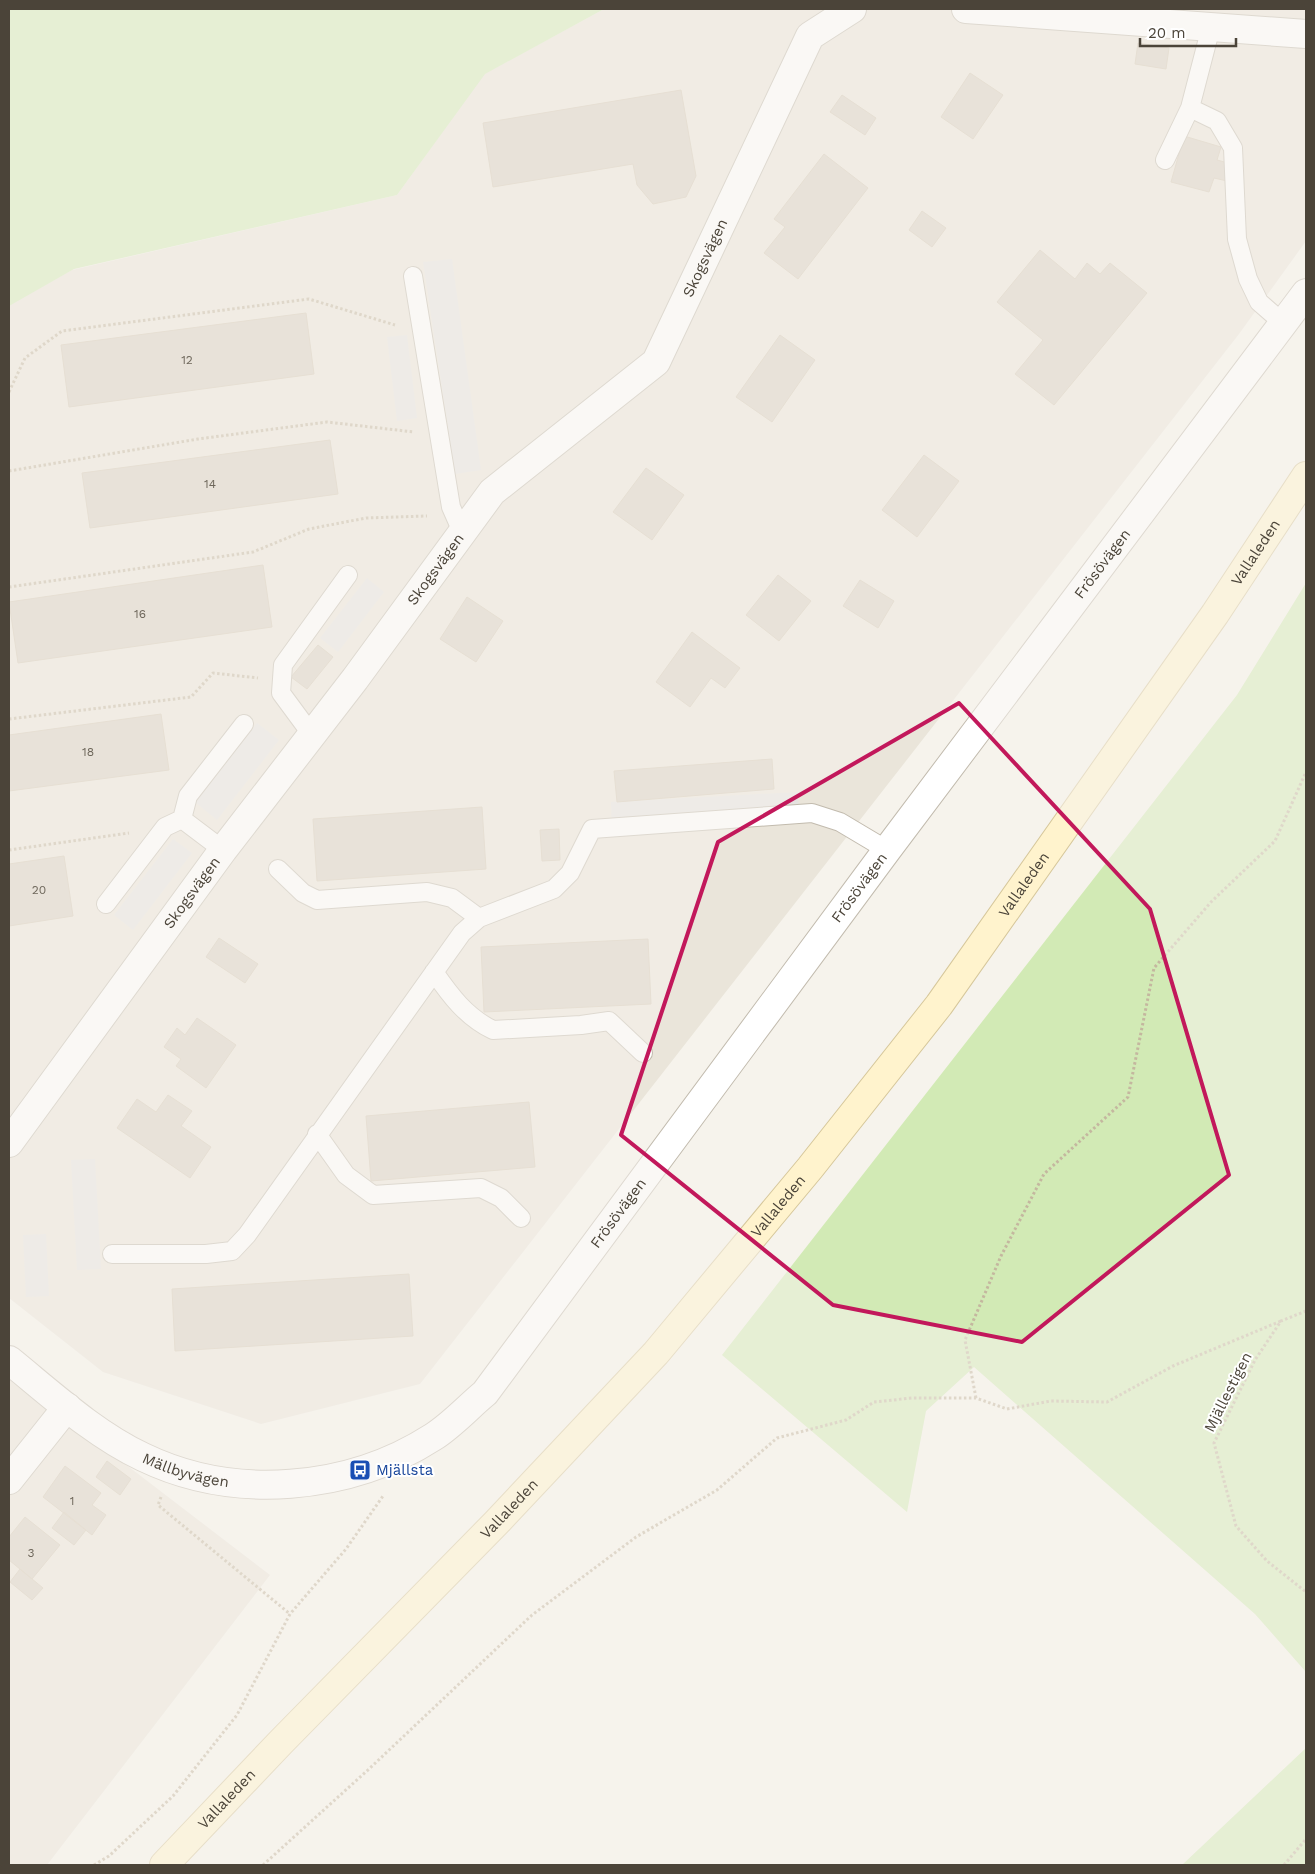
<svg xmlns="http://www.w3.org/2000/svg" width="1315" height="1874" viewBox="0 0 1315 1874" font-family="'Work Sans',sans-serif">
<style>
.residential{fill:#eae5da}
.green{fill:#d2eab5}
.parking{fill:#e5e3e0}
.building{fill:#d8cfc1;stroke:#d3c7b4}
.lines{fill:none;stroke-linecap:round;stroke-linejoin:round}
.lane-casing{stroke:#c2bbae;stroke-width:20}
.street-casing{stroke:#c2bbae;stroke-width:30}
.secondary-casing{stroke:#d6c79b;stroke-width:30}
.path{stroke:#c4b79f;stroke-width:3;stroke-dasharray:2.5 2.5;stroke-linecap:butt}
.lane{stroke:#fff;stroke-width:18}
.street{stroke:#fff;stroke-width:28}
.secondary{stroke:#fff3cd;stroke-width:28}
.marked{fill:none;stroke:#c2185b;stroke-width:4;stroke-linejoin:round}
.labels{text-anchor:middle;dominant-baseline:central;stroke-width:4;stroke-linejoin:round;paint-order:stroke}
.number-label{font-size:12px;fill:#6e675b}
.street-label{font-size:15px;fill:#4b4439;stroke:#fff}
.transit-label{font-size:15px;fill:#164399;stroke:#fff;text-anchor:start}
</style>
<rect width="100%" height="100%" fill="#f6f3ec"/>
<path class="residential" d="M604,9h702v232l-67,93 -819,1050 -159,40 -158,-52 -94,-74v-993l63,-35 325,-75 87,-121z
M9,1375l261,200 -223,290h-38z"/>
<path class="green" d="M9,9h595l-119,65 -88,121 -323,74 -65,37z
M1306,583v1089l-51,-58 -281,-247 -48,44 -19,101 -185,-157 515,-660z
M1306,1748v117h-124z"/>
<path class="parking" d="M452,259l29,211 -26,4 -32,-212z
M407,335l10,83 -20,3 -10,-84z
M367,578l17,14 -46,60 -18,-14z
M257,723l22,17 -62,80 -22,-18z
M798,792l1,26 -187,10 -1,-26z
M173,839l19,14 -59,77 -19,-15z
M95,1159l6,110 -24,1 -6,-110z
M46,1234l3,62 -23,1 -3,-62z"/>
<path class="building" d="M1138,43l31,5 -3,21 -31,-5z
M970,73l33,22 -30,44 -32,-22z
M681,90l15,86 -10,21 -33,7 -16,-19 -4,-21 -140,23 -10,-64z
M842,95l34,23 -11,17 -35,-23z
M1184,136l37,11 -4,13 15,4 -5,17 -13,-3 -5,14 -38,-10z
M824,154l44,34 -70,91 -34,-26 21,-26 -11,-8z
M922,211l24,17 -14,19 -23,-17z
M1040,250l35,29 12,-16 13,11 10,-11 37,30 -93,112 -39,-31 28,-34 -46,-38z
M306,313l8,61 -245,33 -8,-62z
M780,335l35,25 -43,62 -36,-25z
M330,440l8,54 -248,34 -8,-55z
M924,455l35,26 -42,56 -35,-27z
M646,468l38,27 -32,45 -39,-28z
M263,565l9,62 -254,36 -9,-61z
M778,575l33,26 -32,40 -33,-26z
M860,580l34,21 -16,27 -35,-22z
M467,597l36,24 -27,41 -36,-23z
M692,632l48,36 -15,20 -14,-10 -21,29 -34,-25z
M318,645l15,12 -26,32 -16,-12z
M161,714l8,56 -160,21v-56z
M772,759l2,30 -157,13 -3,-31z
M482,807l4,62 -169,12 -4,-62z
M559,829l1,31 -18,1 -2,-31z
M64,856l9,60 -64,10v-62z
M219,938l39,26 -13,19 -39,-26z
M648,939l3,65 -167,8 -3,-65z
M197,1018l39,27 -30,43 -30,-22 5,-7 -17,-12 13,-19 8,7z
M168,1095l24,16 -11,15 30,21 -21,31 -73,-50 20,-29 19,13z
M529,1102l6,65 -164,14 -5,-65z
M409,1274l4,62 -238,15 -3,-62z
M107,1461l24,18 -11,16 -24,-18z
M65,1466l36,27 -9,12 14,10 -14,20 -49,-38z
M64,1512l22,18 -12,15 -22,-17z
M25,1517l35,28 -28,34 -23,-19v-23z
M20,1569l23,19 -11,12 -22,-18z"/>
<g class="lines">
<g class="lane-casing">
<path id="lane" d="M1211,27l-21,81 27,13 16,27 4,91 11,40 11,23 24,21
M1165,160l25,-52
M413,276l38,231 11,25
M312,735l-31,-42 2,-28 65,-90
M182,819l41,31
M278,869l25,24 14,7 110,-8 25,6 27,20
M106,904l59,-77 17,-8 6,-23 56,-72
M434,972c16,23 32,45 59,58l88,-5 28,-4 34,32
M317,1134l29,41 27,20 108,-7 20,10 20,20
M112,1254h94l26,-3 15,-16 215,-302 17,-15 75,-29 16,-16 22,-44 220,-16 28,9 47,28"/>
</g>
<g class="street-casing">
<g id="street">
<path d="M966,9l340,25"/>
<path id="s1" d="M9,1143l214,-293 132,-171 137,-187 164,-130 154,-326 42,-27"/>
<path id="s2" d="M9,1360c42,34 85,74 134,97 91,44 206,34 290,-20 19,-12 35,-30 52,-44l402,-543 419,-557"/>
<path d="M9,1480l58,-73"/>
</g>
</g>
<g class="secondary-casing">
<g id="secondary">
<path id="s3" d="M164,1865l117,-123 215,-219 160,-170 154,-185 129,-163 276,-391 91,-138"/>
</g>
</g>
<path class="path" d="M9,392l16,-34 37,-27 247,-32 86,26
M9,471l189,-32 129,-17 87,10
M9,587l244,-35 56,-23 57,-11 61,-2
M9,719l182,-22 22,-24 45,5
M9,850l120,-17
M1306,1311l-25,10 -26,39 -41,83 22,83 31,35 39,31
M976,1398l-11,-58 36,-84 43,-82 84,-77 26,-129 57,-66 64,-61 31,-69
M161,1497l-3,8 132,109
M94,1865l15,-9 64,-60 64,-81 53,-101 56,-65 37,-53
M263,1865l106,-96 163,-154 104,-78 81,-47 60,-52 69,-18 28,-18 38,-4h64l31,11 44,-8 56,1 66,-36 108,-45
M1284,1865l22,-26"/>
<use href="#lane" class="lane"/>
<use href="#street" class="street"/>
<use href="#secondary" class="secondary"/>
</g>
<path d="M0 0H1315V1874H0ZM959,703l191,206 79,266 -207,167 -189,-37 -212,-170 97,-293z" fill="#f6f3ec" fill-opacity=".55" fill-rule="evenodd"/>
<path class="marked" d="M959,703l191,206 79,266 -207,167 -189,-37 -212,-170 97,-293z"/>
<defs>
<g id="bus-square" transform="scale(1.125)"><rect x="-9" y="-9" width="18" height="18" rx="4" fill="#1a4fb4" stroke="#fff"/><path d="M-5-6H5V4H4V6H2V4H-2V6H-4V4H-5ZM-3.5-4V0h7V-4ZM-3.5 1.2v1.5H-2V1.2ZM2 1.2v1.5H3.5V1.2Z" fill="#fff"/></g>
</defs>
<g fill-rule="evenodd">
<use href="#bus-square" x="360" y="1470"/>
</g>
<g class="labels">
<g class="number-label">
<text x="187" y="360">12</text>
<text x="210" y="484">14</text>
<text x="140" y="614">16</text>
<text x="88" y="752">18</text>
<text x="39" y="890">20</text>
<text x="72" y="1501">1</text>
<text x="31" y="1553">3</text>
</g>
<g class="street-label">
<text stroke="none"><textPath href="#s1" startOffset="1135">Skogsvägen</textPath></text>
<text stroke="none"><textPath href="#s3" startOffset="1711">Vallaleden</textPath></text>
<text stroke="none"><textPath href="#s2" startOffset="1571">Frösövägen</textPath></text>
<text stroke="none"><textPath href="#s1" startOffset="715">Skogsvägen</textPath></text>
<text stroke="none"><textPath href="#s3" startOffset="1306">Vallaleden</textPath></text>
<text stroke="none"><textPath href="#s2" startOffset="1166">Frösövägen</textPath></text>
<text stroke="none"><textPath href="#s1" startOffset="310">Skogsvägen</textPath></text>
<text stroke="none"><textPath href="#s3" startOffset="901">Vallaleden</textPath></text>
<text stroke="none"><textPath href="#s2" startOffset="761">Frösövägen</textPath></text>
<text transform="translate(1228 1392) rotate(-63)">Mjällestigen</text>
<text stroke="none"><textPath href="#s2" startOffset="211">Mällbyvägen</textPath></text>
<text stroke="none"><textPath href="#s3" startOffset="496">Vallaleden</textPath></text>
<text stroke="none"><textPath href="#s3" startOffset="91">Vallaleden</textPath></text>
</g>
<g class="transit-label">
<text x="376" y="1470">Mjällsta</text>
</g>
</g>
<rect width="1315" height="1874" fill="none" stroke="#4b4439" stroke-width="20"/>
<path d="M1140 38v8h96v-8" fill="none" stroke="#4b4439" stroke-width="2.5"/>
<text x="1148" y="38" font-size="15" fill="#4b4439" stroke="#ffffff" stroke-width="4" paint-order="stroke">20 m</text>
</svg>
